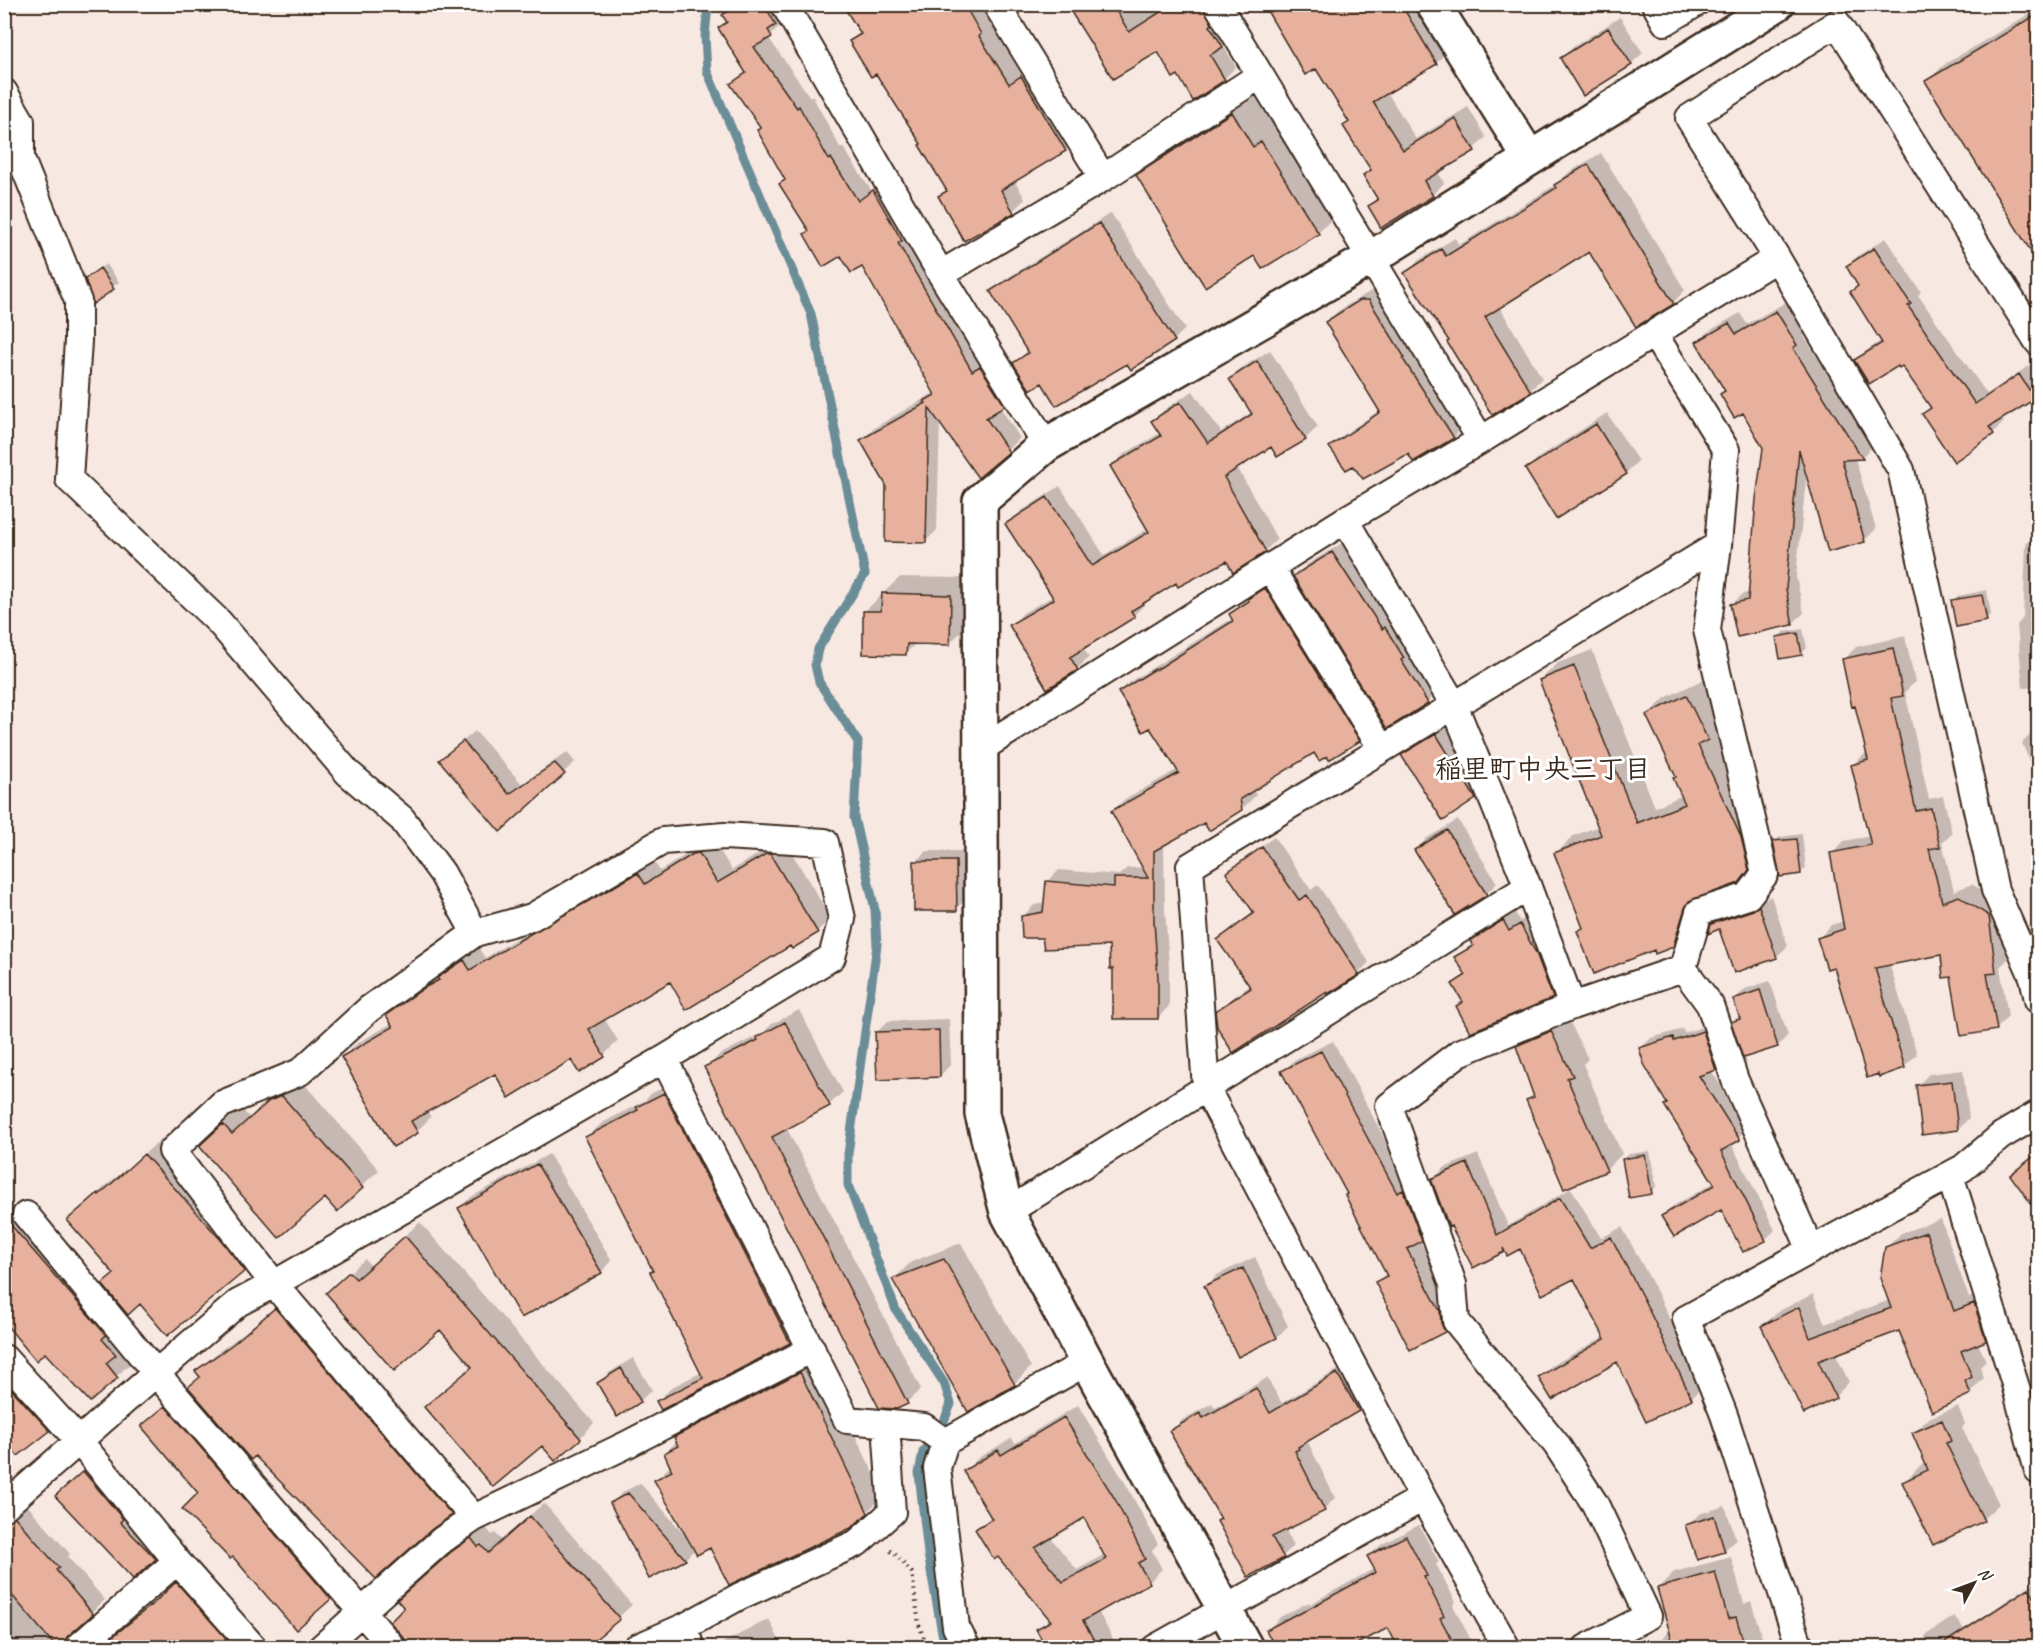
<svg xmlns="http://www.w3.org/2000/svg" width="2043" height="1652" viewBox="0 0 2043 1652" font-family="Caveat,'Klee One',sans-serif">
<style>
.shadow{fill:#0003;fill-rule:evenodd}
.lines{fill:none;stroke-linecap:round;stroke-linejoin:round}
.stream{stroke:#6a8d98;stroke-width:9}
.building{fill:#e8b19d;stroke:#3b2a1e;stroke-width:1.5;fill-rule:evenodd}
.street-casing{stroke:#3b2a1e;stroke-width:30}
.secondary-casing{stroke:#3b2a1e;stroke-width:38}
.path{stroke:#3b2a1e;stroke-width:4;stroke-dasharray:1.5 4.5;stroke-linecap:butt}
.street{stroke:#fff;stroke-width:26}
.secondary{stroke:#fff;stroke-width:33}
.labels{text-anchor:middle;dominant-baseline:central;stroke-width:6;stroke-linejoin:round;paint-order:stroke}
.neighbourhood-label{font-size:27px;font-weight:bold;fill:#3b2a1e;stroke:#fff}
</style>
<rect width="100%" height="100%" fill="#f8e8e2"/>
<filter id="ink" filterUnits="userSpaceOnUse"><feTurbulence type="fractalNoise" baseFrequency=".0167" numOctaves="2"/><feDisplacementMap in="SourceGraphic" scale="12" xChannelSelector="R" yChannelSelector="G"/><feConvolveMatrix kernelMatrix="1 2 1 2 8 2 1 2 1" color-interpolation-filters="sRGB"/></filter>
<g filter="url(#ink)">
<path class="shadow" d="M722,4h61v19l-15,14 42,60 2,-2 29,54 2,-2 28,43 14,-11 131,214 -16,14 20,31 -42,38 -38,-55 -3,109 -12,12 -37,-57 -26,-45 12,-12 61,-36 -72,-127 -57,-31 4,-4 -29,-46 5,-6 -27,-48 3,-3 -30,-43 14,-13 -26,-43 7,-7 -6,-11z
M844,4h138l10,17 -2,2 31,50 12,-8 44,73 -12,12 -51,30 11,19 -12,12 -73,-15 8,-7 -25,-45 -47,-72 -26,-31 11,-10z
M1068,4h151l15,30 -11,11 13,22 -12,12 -65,-29z
M1265,4h155l28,47 -12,12 -49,29 29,47 52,-32 18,30 -12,12 -36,23 6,11 -12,12 -62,11 8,-8 -13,-23 6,-7 -27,-42 6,-5 -34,-54z
M2036,4h2v256l-111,-179 18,-17 89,-53z
M1620,17l23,36 -12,11 -47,30 -22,-36 11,-11z
M1255,90l86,120 -23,23 -63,21 -117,-79 22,-23z
M1601,153l84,137 -12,13 -83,-53 -91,56 43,72 -12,13 -79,-50 -45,-68 13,-13 36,-22 4,7 99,-62 10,-10z
M1111,213l74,116 -11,11 -132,41 -27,-18 13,-13 -36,-59 12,-11z
M1886,238l35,54 -3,3 69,99 43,-29 8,12v16l-4,4 -33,21 3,4 -11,11 -38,27 -32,-46 8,-8 -28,-42 -47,-3 11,-11 15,-10 -30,-48 7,-8 -11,-18 11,-11z
M106,264l13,18 -25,19 -2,-27z
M1379,286l86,140 -11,11 -40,23 -6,-8 -77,-5 11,-11 39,-27 -54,-87 11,-11z
M1788,301l20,32 -4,3 69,110 -11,11 -7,1 21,71 -11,11 -36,10 -22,-79 -11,106 8,36 -12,11 -61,-19 12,-11 7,-2 15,-144 -21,-37 -22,-17 4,-4 -28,-48 11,-11 31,-18 7,11z
M1270,350l48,77 -13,12 -34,6 -34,22 40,72 -12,12 -38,8 -50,22 -32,20 1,2 -12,12 -51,32 6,10 -12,12 -66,-43 12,-13 30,-17 -46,-72 13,-12 40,-26 44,69 45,-27 -37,-61 12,-13 36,-21 -7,-11 12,-13 28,-18 28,41 31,-20 -21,-33 12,-12z
M1607,413l31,48 -12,12 -70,44 -29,-48 11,-11z
M2038,532v155l-15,1 -6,-63 6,-7 3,-74z
M1344,542l95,149 -12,11 -132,-126 11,-11z
M900,577l67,1v48l-18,18 -33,-1 -10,10 -42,-41z
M1277,578l93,151 -11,11 -32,14 -13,-3 -61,38 3,6 -11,11 -35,23 -6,-8 -40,22 1,66 4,57v40l-11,12 -43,-51 -4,-23 -68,-8 -20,-20 11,-11 11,-2 3,-22 11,-11 60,5 8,-7 17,-1 -31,-56 11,-11 54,-31 -28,-43 -31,-34 12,-11 102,-63 -2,-4 11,-11z
M1987,590l4,24 -5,5 -34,-18 6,-5z
M1803,629l4,19 -5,5 -21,5 -3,-20 5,-6z
M1905,636l10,46 -10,10 24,107 14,-3 9,37 -10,9 12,49 18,-7 29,19 7,56 -8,8 8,49 -12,13 -44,-54 -10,-22 -53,10 28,91 -13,13 -85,-129 12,-13 13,-4 -12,-67 12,-13 27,-5 -19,-71 15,-13 -24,-92 13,-13z
M1592,650l63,157 28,-12 -6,-19 -29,-61 17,-17 39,-19 21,42 -8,8 41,90 -2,45 -18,18 -38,14 -10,32 -17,18 -19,2 -75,-17 5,-5 -28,-72 17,-18 26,-10 -59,-146 18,-17z
M1448,724l39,63 -12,11 -72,-43 11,-11z
M2037,728h1v53l-16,-38z
M475,731l47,53 45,-32 8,10 -74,68 -60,-70z
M1458,820l39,63 -11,11 -70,-44 11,-12z
M1802,834l4,34 -6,5 -26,-31 6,-5z
M1274,837l37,53 7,-5 51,77 -11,12 -141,37 12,-11 22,-15 -32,-45 11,-11 25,-18 -27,-38 11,-11z
M709,840h4l19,30 49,-30h3l47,78 -14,14 -26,12 -121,36 -66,38 14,23 -14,14 -25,16 -8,-13 -75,14 -69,39 4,6 -14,14 -75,-73 14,-14 36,-21 -4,-8 14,-14 76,-54 7,11 61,-38 107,-60 7,11z
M927,851h40v47l-11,11 -41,-47z
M1771,896l17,50 -12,11 -63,-32 11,-12 42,-14z
M1514,911l6,10 11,-6 32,71 -11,10 -94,10 5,-6 -9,-16 12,-11 -10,-16 17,-14 -1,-2 11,-11z
M1770,981l18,54 -10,11 -34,10 -11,-34 7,-7 -5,-16 10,-10z
M799,1010l44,82 -14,13 -43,22 135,262 -14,13 -10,6 -191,-340 13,-13 45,-23 8,-8z
M1567,1016l21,43 -5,5 39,90 -16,16 -78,-70 6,-7 -17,-47 16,-16z
M949,1019l2,45 -11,12 -64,-43 12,-12z
M1713,1023l12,36 -10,9 -4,2 37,59 -17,14 44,87 -10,10 -43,-32 -59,8 10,-10 42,-24 -47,-78 -27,-56 10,-10 32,-9 1,4z
M1333,1041l99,188 -12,12 31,58 5,20 -12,11 -34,18 -34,-65 11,-11 -38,-78 -66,-122 11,-12z
M1963,1070l6,48 -11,11 -40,-44 11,-11z
M300,1079l79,91 -42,39 -12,-13 -107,-67 23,-21 9,10 38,-34z
M679,1080l125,248 -15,14 -131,59 14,-14 30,-15 -51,-100 3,-2 -67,-133 15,-14 42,-22 8,-8z
M162,1138l76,85 24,30 -18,17 -104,31 -36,-17 11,-11 -46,-53 17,-17 30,-26 1,2z
M1650,1151l6,36 -5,5 -27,-32 5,-6z
M2038,1152v84l-10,-20 8,-8 -24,-33z
M549,1154l63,107 -11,11 -141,-64 11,-11z
M1478,1154l30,72 63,-38 30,50 21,-11 33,61 47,99 -11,11 -74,-38 -77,17 11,-11 54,-30 -30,-59 -54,-31 -18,5 -70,-72 11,-11z
M27,1212l104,151 -41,37 -45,-49 -41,-120z
M1941,1219l28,79 20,-9 11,36 -15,15 -7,3 8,18 -6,6 4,11 -14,15 -70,-64 -65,24 14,29 -14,15 -72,-71 14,-14 36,-18 12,30 65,-24 -4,-52 15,-15z
M420,1222l174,201 -14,15 -38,6 -116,-37 47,-42 -33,-37 -97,-50 22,-19 6,7z
M961,1243l70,124 -17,17 -120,-105 17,-17z
M1255,1257l33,69 -11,11 -71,-50 11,-12z
M291,1293l176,205 -16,16 -196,-60 -65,-67 11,-11 -4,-5 16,-15 38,-28z
M817,1356l67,139 -17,17 -172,37 -10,10 -35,18 -38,-74 11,-11 17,-9 45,52 2,-1 -32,-53 16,-16 -6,-12 12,-12 -2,-3 18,-18z
M633,1358l19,32 -12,11 -42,-18 12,-11z
M1349,1363l21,35 -12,12 -51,30 28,58 -11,11 -39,20 9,16 -11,11 -61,-38 -51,-86 11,-12 30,-17 3,5 52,-30 15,25z
M16,1371l44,48 -11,11 -45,-47z
M177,1396l165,191 -12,11 -130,-105 -57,-67z
M1078,1405l49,81 31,58 -6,6 10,19 -13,13 -51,29 20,37h-70l-10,-19 12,-11 -73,-88 15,-15 -27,-43 13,-14 34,-20 3,5zM1084,1516l21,38 -28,16 -27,-33z
M1958,1406l7,18 -3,4 37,76 -16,15 -50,24 -29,-61 15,-15 8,-4 -13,-30 15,-15z
M95,1461l71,86 -11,11 -86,-73z
M544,1503l88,102 -48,43h-175l-3,-40 6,-21 54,-48 19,-13 7,9 3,-2 7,7z
M4,1504l7,5 9,1 8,-4 42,48 -2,3 37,43 -33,30 -64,-46 49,64h-53z
M1725,1506l11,33 -11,11 -27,8 -11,-32 12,-12z
M1419,1525l20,37 -3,2 20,38 -3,3 22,43h-75l-12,-22 -42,22h-69l-9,-18 12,-13 29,-15 1,2 65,-36 -6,-12 13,-12z
M1731,1557l13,47 7,-3 14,47h-101l-2,-9 8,-9 -12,-42 16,-16z
M189,1571l69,77h-157l6,-6z
M2038,1580v68h-117l-2,-4 10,-11 25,-17 10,13z
M769,1619l14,29h-70z
M382,1629l17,19h-38z
M1222,1638l6,10h-23z
M1891,1641l11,7h-28z"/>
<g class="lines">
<path class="stream" d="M708,4l-3,33 2,34 104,243 54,260 -47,75 -3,16 4,17 39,60 -4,75 21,93 2,35 -29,209v31l48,125 48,73 7,21 -9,22 -19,26 -4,21 9,81 15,84 5,10"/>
</g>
<path class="building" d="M740,4h24l12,21 -8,5 4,7 -18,10 43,61 2,-2 30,54 2,-2 27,43 15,-11 29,51 -4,2 74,128 8,-5 25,40 -19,12 23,34 -31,26 -49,-70 -3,135 -41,-1 1,-57 -26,-45 66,-37 -2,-2 11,-6 -73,-128 -11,6 -10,-17 -18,11 -19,-33 5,-3 -30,-47 6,-4 -28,-50 4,-2 -31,-44 16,-11 -28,-45 9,-6 -5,-7z
M842,4h122l17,30 -2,2 30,48 12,-8 45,75 -65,39 13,23 -50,28 -26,-45 9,-5 -28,-46 2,-1 -45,-70 -5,3 -22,-36 12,-7z
M1066,4h46l17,28 44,-28h29l10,20 -2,2 13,21 -13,8 15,25 -32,21 -15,-26 -5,3 -15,-26 -45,27z
M1263,4h138l36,60 -64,38 30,48 52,-32 20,33 -51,30 9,15 -52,32 -13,-22 10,-6 -15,-25 8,-5 -28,-44 6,-4 -33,-53 -11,6z
M2038,14v249l-113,-182z
M1608,28l24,37 -49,31 -23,-38z
M1232,112l21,35 8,-6 58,93 -57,35 -8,-13 -49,31 -69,-112z
M1588,164l86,140 -38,23 -47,-75 -104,65 46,75 -39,23 -45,-73 2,-1 -45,-68 37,-24 5,7 110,-68 -2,-3z
M1099,223l76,118 -44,29 -4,-6 -71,42 -14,-23 -12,7 -17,-27 15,-10 -38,-62z
M1874,248l37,56 -3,2 67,98 44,-30 16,25 -46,28 5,7 -40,28 -32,-48 9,-6 -29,-42 -3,2 -1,-2 -29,18 -15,-24 28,-17 -32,-51 8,-6 -12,-20z
M100,268l14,21 -21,15 -8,-25z
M1360,300h9l36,58 -2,1 51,79 -41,24 -5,-8 -45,25 -10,-13 -7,4 -17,-23 51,-35 -55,-90z
M1776,311l21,34 -4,3 70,111 -21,1 23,82 -37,10 -29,-102 -13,139 7,36 -56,12 -7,-33 18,-4 8,-101 7,-51 -20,-35 -9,5 -14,-24 5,-3 -29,-49 33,-19 7,11z
M1257,361l49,79 -29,17 -6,-10 -47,30 42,75 -33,21 -6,-12 -49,26 -2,-4 -45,28 4,6 -65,40 8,13 -31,19 -38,-64 45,-26 -49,-75 42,-27 45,69 57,-34 -39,-66 51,-30 -10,-15 29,-19 28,41 44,-29 -23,-35z
M1596,424l31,50 -71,45 -31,-50z
M1332,552l50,77 3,-2 19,31 -3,2 27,43 -41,26 -94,-153z
M1265,588l95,153 -31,19 -2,-4 -8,5 -5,-8 -74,46 2,11 -33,21 -5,-8 -50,28v70l4,57v41h-45v-50h-3l-1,-23 -65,3 -2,-11h-20l-1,-22 22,-4 3,-31 68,6v-9h34l-37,-67 68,-38 -29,-45 -7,4 -25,-40 37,-23 1,1 77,-49 -4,-7 20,-13 -1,-2z
M882,593l69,2 -1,50 -43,-1 -1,11 -43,-1v-43h18z
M1982,595l5,26 -31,6 -5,-27z
M1798,633l4,22 -22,4 -4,-22z
M1893,648l10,48 -12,2 25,113 15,-3 9,39 -11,2 13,53 17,-6 30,20 7,57 -9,1 10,56 -36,6 -10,-59 -8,1 -2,-23 -66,13 30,100 -26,9 -1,-3 -11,4 -33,-111 -7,2 -10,-31 27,-9 -14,-76 41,-8 -20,-80 17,-5 -13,-54 -3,1 -10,-48z
M1574,666l63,157 48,-19 -12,-26 3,-1 -30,-62 40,-20 22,45 -10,5 43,92 8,33 -10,13 -50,18 -4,7 -12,39 -18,7 -1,-4 -60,24 -17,-43 6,-3 -29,-75 47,-18 -62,-155z
M1436,734l40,65 -33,22 -42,-66z
M463,741l46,53 46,-31 10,11 -65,58 -61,-72z
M1447,830l40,65 -32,20 -41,-65z
M1797,839l4,35 -21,3 -7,-36z
M1262,847l37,53 8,-5 52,80 -31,19 -1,-2 -94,61 -16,-26 -2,-16 36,-23 -34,-48 37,-27 -28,-40z
M699,853l18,30 49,-29h4l48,79 -26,16 -2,-3 -104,64 -16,-28 -81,47 16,28 -26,16 -8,-13 -62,38 -14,-24 -84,47 7,12 -25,14 -52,-90 52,-30 -7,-12 38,-27 15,-8 -2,-2 27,-18 6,10 60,-36 108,-61 7,11 48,-30z
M914,861h42l1,50h-43z
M1759,906l18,52 -43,15 -15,-44 -11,5 3,-10 42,-14z
M1503,920l6,11 11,-7 16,29 17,45 -83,34 -14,-26 7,-4 -11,-18 14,-9 -12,-18 19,-11 -3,-5z
M1760,990l18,57 -35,11 -12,-36 9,-3 -7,-20z
M785,1022l45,84 -58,31 136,267 -11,5 -18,-1 -175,-341 54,-27 -1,-3z
M939,1030l1,47 -63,3 -2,-48z
M1551,1031l22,45 -6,2 40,93 -43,18 -38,-89 8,-3 -18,-51z
M1703,1031l13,39 -17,6 41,64 -19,11 45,90 -23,11 -22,-42 -47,27 -13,-21 54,-31 -51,-80 3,-1 -23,-40 -5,-16 34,-11 1,4z
M1321,1051l76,142 6,-3 19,51 -15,8 33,62 1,12 4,9 -35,18 -35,-68 12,-6 -42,-81 2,-1 -66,-123z
M1952,1081l6,49 -36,5 -6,-50z
M664,1093l126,250 -129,67 -5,-9 47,-23 -53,-106 3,-1 -68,-134 53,-27 -2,-3z
M282,1096l81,92 -26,24 -12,-14 -46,40 -80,-92 24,-22 9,10 37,-33z
M2038,1153v60l-28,-38z
M144,1154l77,86 24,31 -78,65 -27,-32 -12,11 -26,-31 12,-10 -47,-54 31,-27 1,2z
M1645,1155l7,39 -23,4 -7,-39z
M1467,1163l30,72 63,-37 30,50 21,-11 33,63 48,99 -46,23 -29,-60 -65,38 -14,-23 67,-38 -31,-60 -32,16 -22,-46 -13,7 -4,-8 1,4 -31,16 -22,-42 -2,1 -18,-48z
M537,1164l65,109 -81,45 -63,-110z
M4,1217l102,118 -4,4 14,16 -10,8 12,15 -28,24 -45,-49 -9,8 -32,-39z
M1926,1232l28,79 20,-8 12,38 -25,10 11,26 -7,4 6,13 -39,18 -33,-81 -81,30 18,37 -32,16 -43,-88 38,-19 11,31 81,-30 -11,-30 5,-31z
M405,1236l176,203 -26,22 -13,-15 -49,41 -69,-80 48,-40 -32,-37 -46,41 -68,-78 23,-21 7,7z
M944,1259l71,126 -47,27 -76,-133z
M1243,1268l34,70 -39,19 -34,-71z
M275,1308l177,207 -20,14 -56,50 -121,-123 -4,4 -63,-73 12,-10 -5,-6 38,-27z
M621,1368l20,34 -24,15 -20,-34z
M800,1372l68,141 -17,15 -122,57 -19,-37 -13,7 -43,-75 18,-9 -8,-18 14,-7 -4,-9z
M1337,1373l22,38 -61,36 1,2 -4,2 30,60 -53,26 12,21 -36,19 -31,-56 4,-2 -52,-88 31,-18 3,5 53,-30 14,25z
M4,1381l46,50 -32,25 -14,-15z
M165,1406l166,193 -35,31 -63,-73 -3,2 -48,-50 16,-16 -57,-67z
M1064,1417l51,82 30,60 -7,4 12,20 -67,38 15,26h-52l-10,-18 15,-8 -53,-64 -4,3 -19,-31 17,-10 -29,-48 35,-21 3,5zM1084,1518l22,41 -43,23 -28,-34z
M1942,1420l9,21 -5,2 38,78 -51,24 -31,-63 26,-12 -16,-37z
M83,1471l40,48 -3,3 36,37 -23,20 -78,-83z
M628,1493l58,67 -37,19 -39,-76z
M530,1516l90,103 -34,28h-178l-4,-9 -14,-16 14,-14 -7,-8 54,-48 20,-14 7,9 3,-2 7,8z
M1714,1516l11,36 -28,8 -12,-35z
M15,1517l44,51 -3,2 37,44 -26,23 -5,10h-6l-52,-61v-64z
M1406,1536l21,40 -3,1 20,39 -4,2 16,29h-58l-10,-19 -37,19h-76l-9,-17 30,-16 1,1 79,-43 -9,-16z
M1715,1572l13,47 8,-2 9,30h-71l-17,-59z
M176,1582l58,65h-134l55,-45z
M2029,1588l9,16v38l-9,5h-91z"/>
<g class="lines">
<g class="street-casing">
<path id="street" d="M784,4l157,270 105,171
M996,4l107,174
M1217,4l264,436
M1655,4l10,18 30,-18
M4,92l17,29v38l57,142v40l-9,138 150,143 129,151 54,46 40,54 33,60
M941,274l162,-96 156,-102
M2038,342l-201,-319 -148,95 88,140 124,212 94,420 38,87 5,23
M1345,520l109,185 74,182 44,119
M1270,567l112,182
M982,748l363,-228 136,-80 296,-182
M1683,968l27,37 25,75 76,170 152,-82 38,-32 37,-22
M664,1059l183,361 77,7 21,15
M1950,1175l65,209 15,57
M1007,1212l521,-325
M26,1215l130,158 237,275
M4,1358l75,83 98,120 77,87
M2038,1436l-8,5 8,30
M4,1507l152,-134 82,-70 36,-19 390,-225 168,-102 10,-38 -17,-77 -101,-6 -61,5 -131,76 -57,16 -106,76 -69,63 -78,32 -50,47 102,133 200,234
M684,1627l7,21
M77,1648l100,-87
M321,1648l121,-108 32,-22 150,-72 188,-97
M636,1648l48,-21 56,-31 117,-53 35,-31 -6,-88
M967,1648l-11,-21 -19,-159 8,-26 142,-80
M1155,1648l268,-150
M1507,1648l-84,-150 -217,-410 -16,-222 528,-321
M1586,1648l62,-32 -53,-112 -39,-60 -100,-123 -3,-37 -64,-178 70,-53 113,-47 111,-38 16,-56 49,-16 17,-22 -58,-244 11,-85 8,-95 -72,-116
M1800,1648l-76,-233 -38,-96 125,-69"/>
</g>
<g class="secondary-casing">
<path id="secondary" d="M1433,4l96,153
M1246,1648l-159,-286 -80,-150 -25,-98 -2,-613 66,-56 325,-187 406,-254"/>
</g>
<path class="path" d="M890,1551l3,1 19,21 7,52 9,23"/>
<use href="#street" class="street"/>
<use href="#secondary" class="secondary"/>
</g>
</g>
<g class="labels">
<g class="neighbourhood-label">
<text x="1543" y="769">稲里町中央三丁目</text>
</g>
</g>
<rect width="2043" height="1652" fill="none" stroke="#fff" stroke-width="24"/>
<rect x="12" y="12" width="2019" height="1628" fill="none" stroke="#3b2a1e" stroke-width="2" filter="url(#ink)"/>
<g transform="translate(1974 1583) rotate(49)" stroke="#ffffff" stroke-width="4.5" paint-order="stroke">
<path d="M0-4.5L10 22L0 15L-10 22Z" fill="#3b2a1e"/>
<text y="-9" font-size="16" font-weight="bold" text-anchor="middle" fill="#3b2a1e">N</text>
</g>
</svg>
